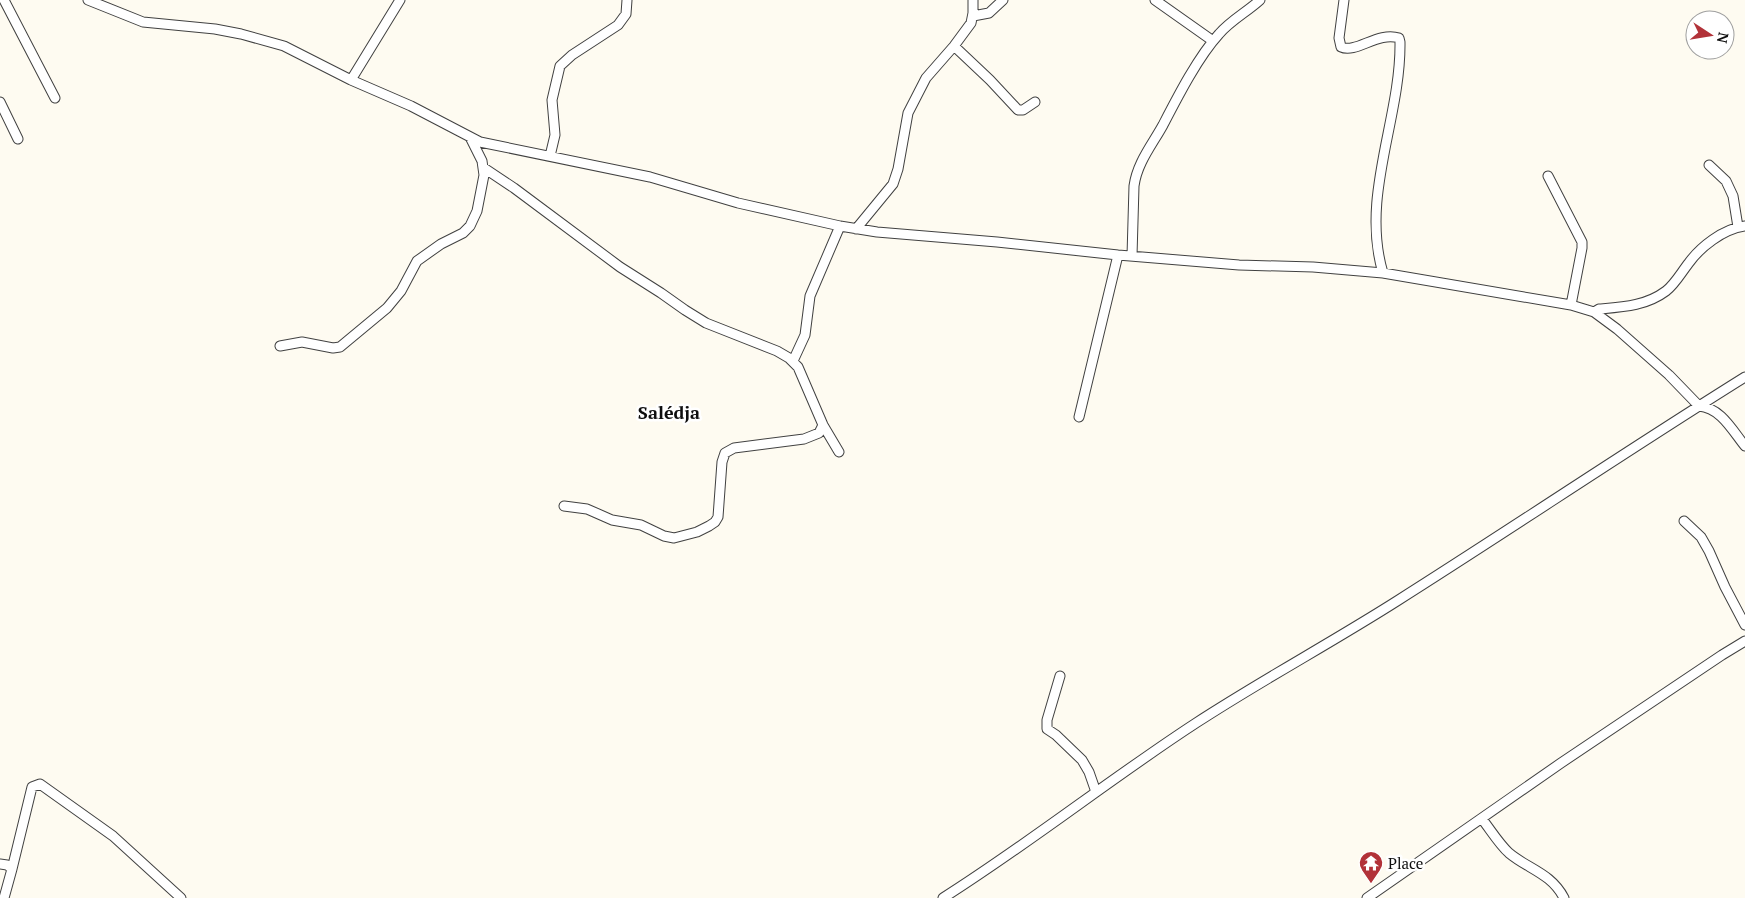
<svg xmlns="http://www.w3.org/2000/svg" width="1745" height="898" viewBox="0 0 1745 898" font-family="'PT Serif',serif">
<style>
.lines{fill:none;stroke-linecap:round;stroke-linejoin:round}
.minor-casing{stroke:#414141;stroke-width:11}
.minor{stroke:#fff;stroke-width:9}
.labels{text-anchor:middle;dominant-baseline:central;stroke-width:5;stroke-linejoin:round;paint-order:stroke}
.poi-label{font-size:15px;fill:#0e0e0e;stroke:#fff;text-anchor:start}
.quarter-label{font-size:18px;font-weight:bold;fill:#0e0e0e;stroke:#fff}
</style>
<rect width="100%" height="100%" fill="#fefbf1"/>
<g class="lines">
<g class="minor-casing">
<path id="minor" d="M4,0l51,98
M88,0l55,22 72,7 26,5 43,12 67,34 60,26 69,36 170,35 88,26 102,23 37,6 120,10 121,13 121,10 74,2 70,6 188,32 23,7 23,17 52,46 30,31c22,2 33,24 46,40
M1155,0l58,41
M1344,0l-5,38 2,9c15,7 37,-16 58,-9l1,4c1,77 -40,154 -17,231
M973,16l16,-3 14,-13
M954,46l36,34 28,30h5l12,-8
M351,80l49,-80
M0,102l18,37
M550,156l5,-21 -3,-35 8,-34 12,-11 46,-30 8,-11 1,-14
M1709,165l17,16 7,15 5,31
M484,168l30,20 106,79 41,26 24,17 21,13 71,28 12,7 9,9 25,58 16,27
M1548,176l34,66v6l-11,57
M856,229l37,-45 5,-15 10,-56 18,-35 28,-32 17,-23 2,-10v-13
M1132,256l2,-70c3,-23 18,-41 29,-61 15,-29 35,-68 56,-91 12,-14 28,-22 41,-34
M1594,312l5,-3c24,-2 47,-3 67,-18 9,-7 15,-18 22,-27 12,-17 35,-35 57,-38
M280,346l22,-4 31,6 7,-1 47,-39 14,-17 16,-30 24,-17 22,-11 7,-7 7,-15 7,-36 -2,-14 -12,-24
M793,361l12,-26 5,-39 30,-70
M1079,417l39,-162
M564,506l23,3 25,11 29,5 23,11 10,2 23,-6 12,-6 6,-4 3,-5 4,-55 3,-9 9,-5 70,-9 15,-6 4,-8
M1684,521l17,16 8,14 16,36 20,38
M1060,676l-13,44v9l9,6 26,25 7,12 7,20
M1482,819c8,10 17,25 27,34 19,16 42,20 55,45
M0,864l7,1 5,4 -8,29
M12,869l20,-82 8,-3 73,52 68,62
M943,898c87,-55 167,-119 253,-175 66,-43 135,-80 201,-122 117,-74 231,-151 348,-224
M1367,898l194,-135 161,-108 23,-14"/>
</g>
<use href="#minor" class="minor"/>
</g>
<defs>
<g id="temple-pin" transform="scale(1.25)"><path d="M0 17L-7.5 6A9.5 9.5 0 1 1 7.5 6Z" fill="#b23239" stroke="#fff"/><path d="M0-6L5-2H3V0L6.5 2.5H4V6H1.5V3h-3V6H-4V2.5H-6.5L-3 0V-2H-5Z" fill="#fff"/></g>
</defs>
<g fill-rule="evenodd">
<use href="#temple-pin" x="1371" y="863"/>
</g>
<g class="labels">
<g class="poi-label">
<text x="1388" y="863">Place</text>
</g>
<g class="quarter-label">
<text x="669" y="412">Salédja</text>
</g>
</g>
<g transform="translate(1710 35) rotate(102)"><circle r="24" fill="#ffffff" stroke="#9f9f9f"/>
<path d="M0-4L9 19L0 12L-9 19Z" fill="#b23239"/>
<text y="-8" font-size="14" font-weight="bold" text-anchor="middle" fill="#0e0e0e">N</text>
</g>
</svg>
